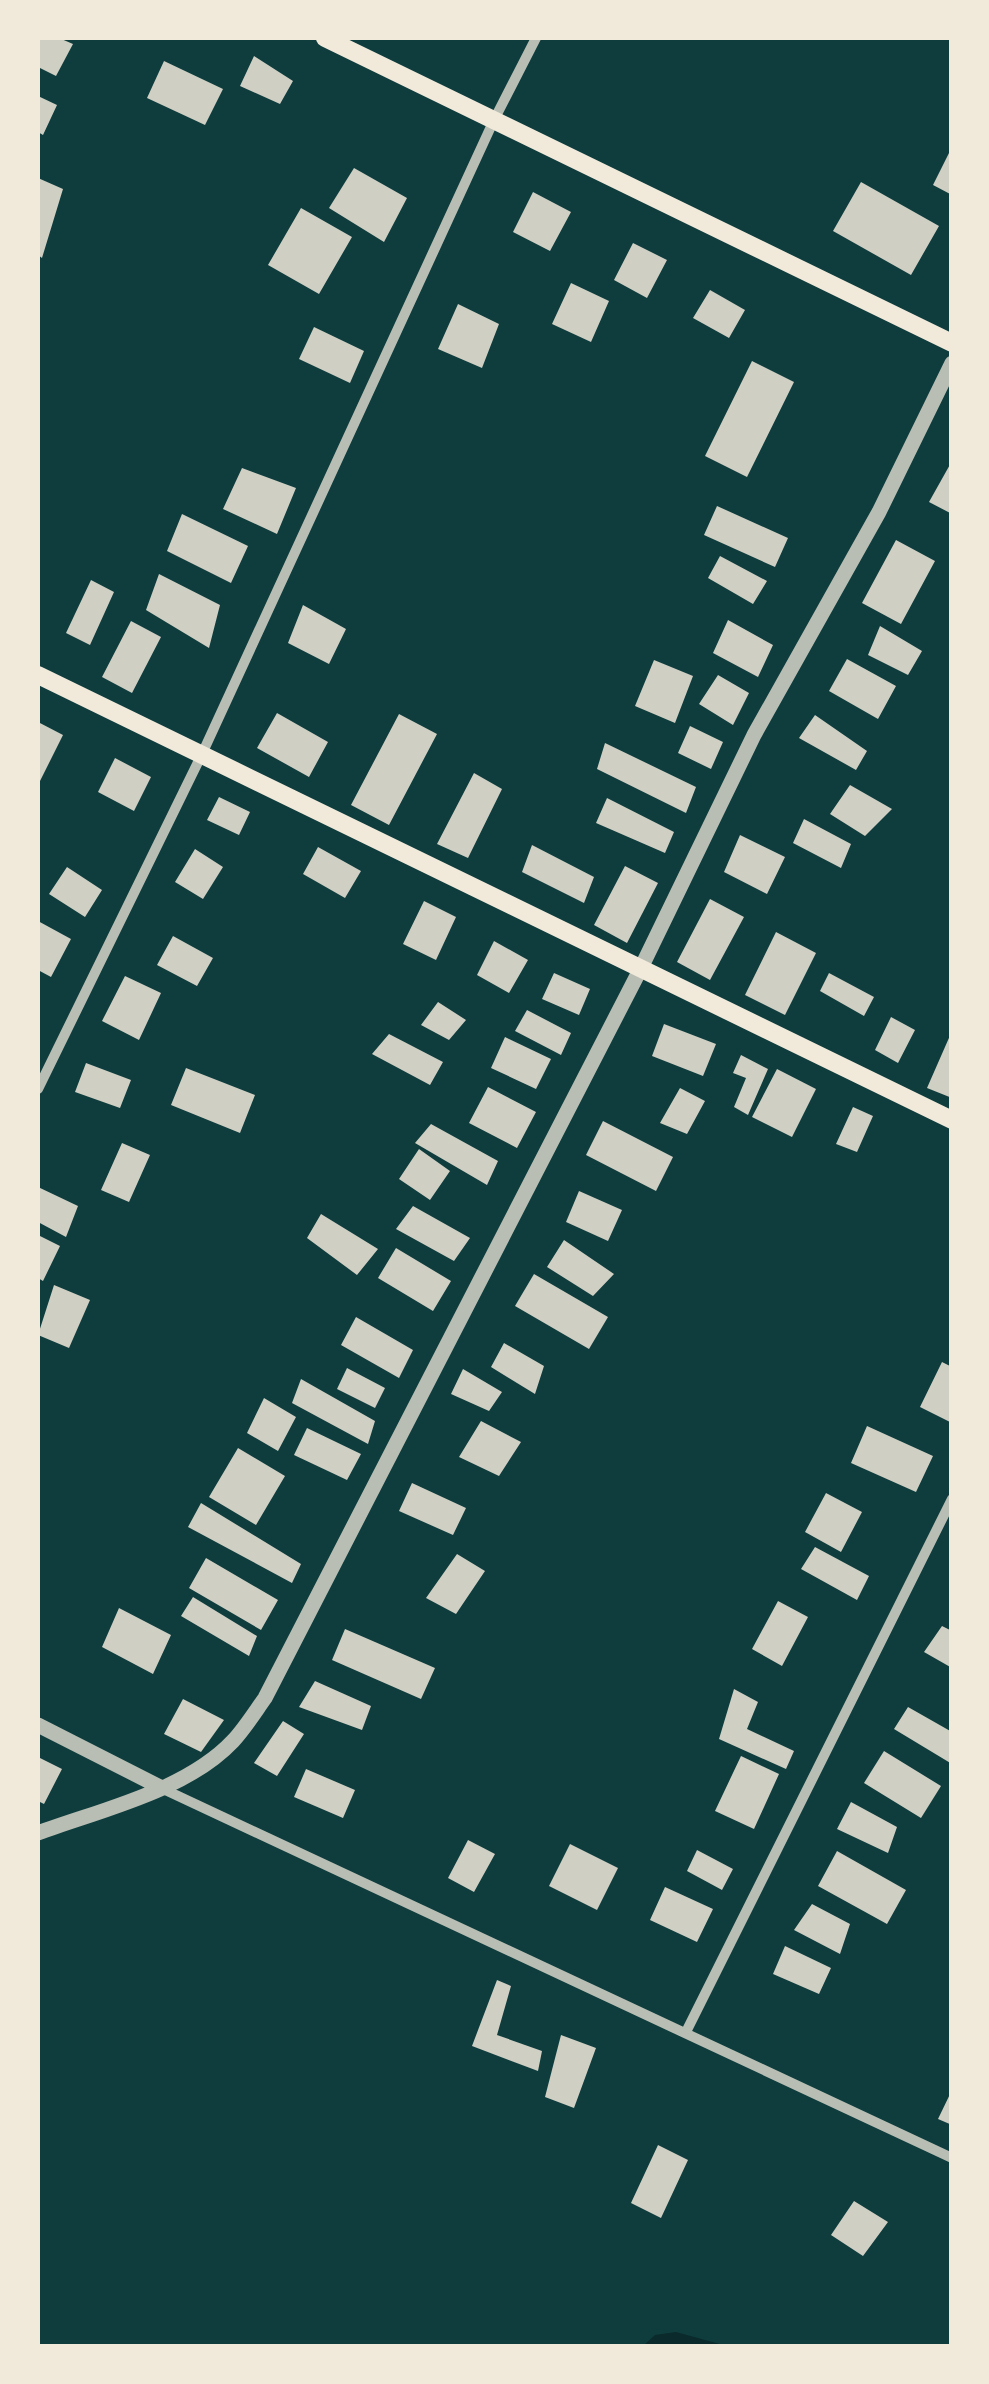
<svg xmlns="http://www.w3.org/2000/svg" width="989" height="2384" viewBox="0 0 989 2384" font-family="'Crimson Pro',serif">
<style>
.water{fill:#0a2a2b}
.building{fill:#cfcfc3}
.lines{fill:none;stroke-linecap:round;stroke-linejoin:round}
.minor{stroke:#b8beb3;stroke-width:10}
.tertiary{stroke:#b8beb3;stroke-width:15}
.secondary{stroke:#f1e9da;stroke-width:18}
</style>
<rect width="100%" height="100%" fill="#0f3d3e"/>
<path class="water" d="M676,2332l51,14h-84l12,-11z"/>
<path class="building" d="M38,38h21l14,6 -17,32 -18,-9z
M254,56l39,25 -13,23 -40,-18z
M164,61l59,28 -18,36 -58,-27z
M38,96l19,9 -14,30 -5,-3z
M952,147v48l-19,-10z
M354,168l53,30 -23,44 -55,-34z
M38,178l25,11 -21,69 -4,-3z
M861,182l78,44 -28,49 -78,-44z
M533,192l38,20 -21,39 -37,-19z
M301,208l51,29 -33,57 -51,-29z
M633,243l34,17 -20,38 -33,-18z
M571,283l38,18 -18,41 -39,-18z
M710,290l35,20 -16,28 -36,-20z
M458,304l41,20 -17,44 -44,-19z
M314,327l50,24 -14,32 -51,-24z
M752,361l42,21 -47,95 -42,-21z
M952,461v53l-23,-12z
M242,468l54,20 -19,46 -54,-25z
M717,506l71,32 -13,29 -71,-32z
M182,514l66,32 -17,37 -64,-32z
M896,540l39,21 -34,63 -39,-21z
M720,556l47,25 -14,23 -45,-26z
M159,574l61,31 -11,43 -63,-38z
M91,580l23,12 -24,53 -24,-12z
M303,605l43,24 -17,35 -41,-21z
M728,620l45,25 -15,32 -45,-24z
M131,621l30,16 -29,56 -30,-16z
M880,626l42,25 -14,24 -40,-20z
M847,659l49,27 -18,33 -49,-28z
M654,660l39,16 -18,47 -40,-17z
M718,675l31,18 -16,32 -34,-21z
M277,713l51,29 -19,35 -52,-29z
M399,714l38,20 -48,91 -38,-20z
M815,715l52,36 -11,19 -57,-32z
M38,722l25,13 -25,50z
M690,726l33,16 -12,27 -33,-16z
M605,743l91,44 -10,26 -89,-44z
M115,758l36,19 -17,34 -36,-19z
M474,773l28,16 -34,69 -31,-14z
M850,785l42,24 -27,27 -35,-22z
M219,797l31,15 -11,23 -32,-15z
M607,798l67,34 -9,21 -69,-30z
M804,819l47,25 -10,24 -48,-25z
M740,835l45,22 -18,37 -43,-22z
M532,845l62,32 -10,26 -62,-31z
M318,847l43,24 -16,27 -42,-24z
M195,849l28,18 -20,32 -28,-17z
M625,866l33,17 -31,60 -33,-18z
M67,867l35,23 -17,27 -36,-23z
M710,899l34,18 -34,63 -33,-18z
M424,901l32,16 -20,43 -33,-16z
M38,921l33,18 -20,38 -13,-7z
M776,932l40,21 -31,62 -40,-20z
M173,936l40,22 -16,28 -40,-21z
M494,941l34,19 -19,33 -32,-18z
M554,973l36,16 -11,26 -37,-16z
M829,973l45,24 -10,19 -44,-25z
M125,976l36,17 -22,47 -37,-19z
M438,1002l28,18 -17,20 -28,-15z
M527,1010l44,23 -10,22 -46,-24z
M891,1017l24,13 -17,33 -23,-13z
M664,1024l52,20 -13,32 -51,-20z
M952,1031v67l-25,-10z
M389,1034l54,28 -13,23 -58,-31z
M505,1037l46,22 -15,30 -45,-21z
M741,1055l27,14 -20,46 -14,-8 12,-29 -13,-5z
M86,1063l45,17 -11,28 -45,-16z
M186,1068l69,27 -15,38 -69,-28z
M777,1069l39,20 -24,48 -40,-20z
M488,1087l48,25 -19,36 -48,-25z
M680,1088l25,13 -18,33 -27,-11z
M853,1107l20,9 -16,36 -21,-8z
M603,1121l70,36 -17,34 -70,-36z
M431,1124l67,37 -11,24 -72,-42z
M122,1143l28,12 -21,47 -28,-12z
M419,1149l31,22 -20,29 -31,-21z
M38,1187l40,19 -12,31 -28,-15z
M579,1191l43,19 -14,31 -42,-19z
M413,1206l57,32 -16,23 -58,-32z
M321,1214l57,35 -21,26 -50,-37z
M38,1235l22,11 -17,35 -5,-3z
M564,1240l50,34 -21,22 -46,-29z
M396,1248l55,33 -18,30 -55,-33z
M534,1274l74,43 -19,32 -74,-43z
M54,1285l36,15 -21,48 -31,-13z
M356,1317l57,33 -14,28 -58,-33z
M504,1343l40,23 -9,28 -44,-27z
M942,1362l10,5v56l-32,-16z
M347,1368l38,20 -10,20 -38,-19z
M463,1369l39,23 -13,19 -38,-17z
M301,1379l74,42 -7,23 -76,-41z
M264,1398l32,19 -18,34 -31,-18z
M481,1421l40,21 -22,34 -40,-19z
M867,1426l66,30 -17,36 -65,-29z
M307,1428l54,26 -14,26 -53,-25z
M238,1448l47,28 -29,49 -47,-28z
M412,1483l54,25 -13,27 -54,-24z
M826,1493l36,19 -21,40 -36,-20z
M201,1503l100,61 -9,19 -104,-56z
M815,1547l54,29 -12,24 -56,-31z
M457,1554l28,17 -29,43 -30,-16z
M206,1558l72,42 -17,30 -72,-42z
M193,1597l64,39 -8,20 -68,-40z
M778,1601l30,16 -26,49 -30,-17z
M119,1608l52,27 -18,39 -51,-27z
M942,1626l10,5v37l-28,-16z
M345,1629l90,39 -14,31 -89,-39z
M315,1681l56,25 -9,24 -63,-23z
M734,1689l24,13 -11,27 47,22 -8,18 -67,-30z
M183,1699l41,21 -23,32 -37,-18z
M908,1707l44,25v32l-58,-35z
M283,1721l21,13 -27,42 -23,-13z
M884,1751l57,35 -20,32 -57,-35z
M741,1756l38,18 -25,55 -39,-18z
M38,1757l24,12 -18,35 -6,-3z
M306,1769l49,21 -12,28 -49,-21z
M851,1802l46,25 -9,26 -51,-24z
M468,1840l27,14 -21,38 -26,-14z
M570,1844l48,24 -21,42 -48,-24z
M697,1850l36,19 -11,21 -35,-19z
M837,1851l69,39 -19,34 -69,-38z
M665,1887l48,22 -16,33 -47,-22z
M812,1904l38,20 -10,30 -46,-24z
M785,1946l46,22 -12,26 -46,-20z
M497,1980l14,6 -14,49 45,16 -4,20 -66,-25z
M561,2035l35,13 -22,60 -29,-11z
M952,2090v35l-14,-6z
M658,2145l30,15 -27,58 -30,-15z
M854,2201l34,21 -25,34 -32,-21z"/>
<g class="lines">
<path class="minor" d="M38,1089l164,-335 292,-634 42,-82
M161,1788l791,370
M686,2032l266,-533"/>
<path class="tertiary" d="M38,1725l122,62
M38,1833c62,-23 148,-42 195,-92 12,-13 22,-29 32,-43l376,-730 113,-233 125,-223 73,-149"/>
<path class="secondary" d="M325,38l627,305
M38,675l914,445"/>
</g>
<rect width="989" height="2384" fill="none" stroke="#f1e9da" stroke-width="80"/>
</svg>
